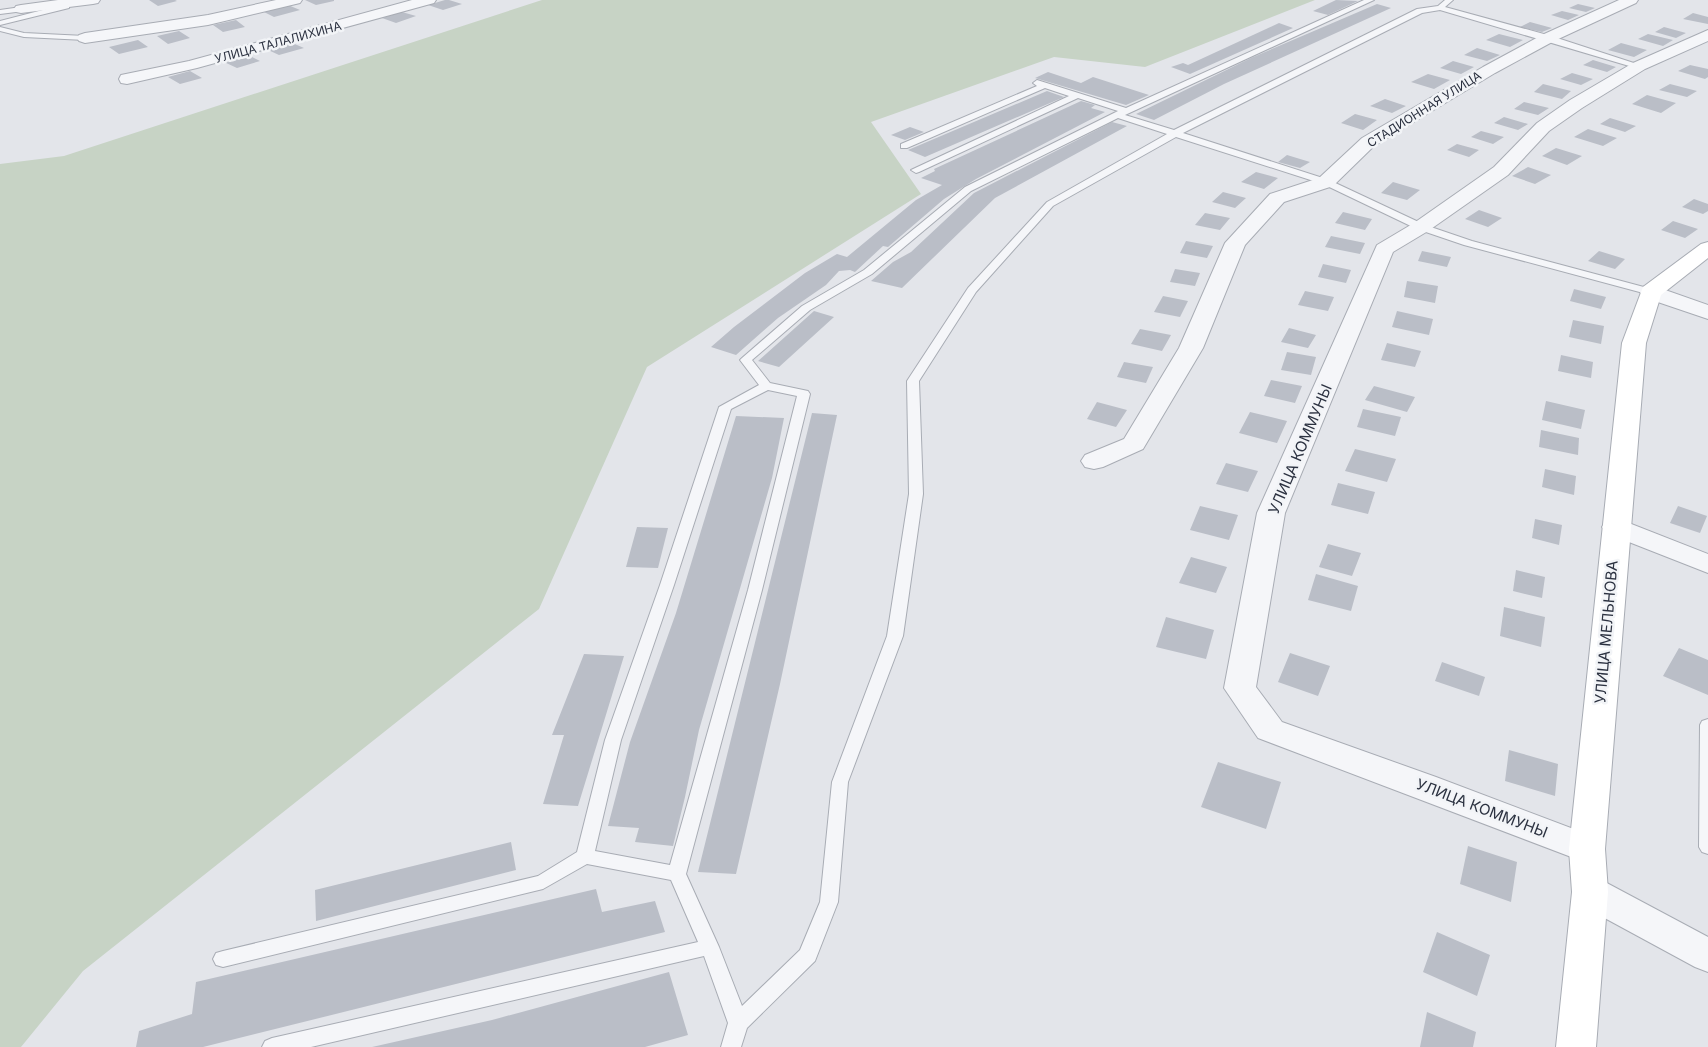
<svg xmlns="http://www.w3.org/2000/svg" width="1708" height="1047" viewBox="0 0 1708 1047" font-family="Inter,sans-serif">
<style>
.green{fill:#c7d3c5}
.building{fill:#babec7}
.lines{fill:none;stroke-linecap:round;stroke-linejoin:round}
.lane-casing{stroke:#a8acb4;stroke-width:2}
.street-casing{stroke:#a8acb4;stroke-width:2}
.secondary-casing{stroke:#a8acb4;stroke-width:2}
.lane{fill:#f5f6f9;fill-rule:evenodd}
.street{fill:#f5f6f9;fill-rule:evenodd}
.secondary{fill:#fff;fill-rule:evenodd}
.labels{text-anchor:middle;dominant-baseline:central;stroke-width:5;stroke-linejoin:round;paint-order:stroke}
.far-street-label{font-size:12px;fill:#2c3241;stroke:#f2f4f7}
.street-label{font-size:15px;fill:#2c3241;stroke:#f2f4f7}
</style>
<rect width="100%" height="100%" fill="#e3e5ea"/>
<path class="green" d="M542,0h773l-170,67 -91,-10 -183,65 50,72 -274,173 -108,242 -456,362 -62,76h-21v-883l64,-8z"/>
<path class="building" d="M149,0h26l2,1 -19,5z
M305,0h29v1l-18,4z
M445,0h4l13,4 -19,6 -15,-5z
M1336,0l22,1 -30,14 -15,-4z
M1377,4l14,4 -167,76 -70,36 -18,-6 115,-56z
M1578,4l17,4 -9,4 -17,-4z
M288,5l12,5 -26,7 -12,-6z
M1562,11l17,4 -11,5 -17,-5z
M402,12l14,4 -20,7 -14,-5z
M1693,13l15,4v7l-25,-5z
M236,20l9,7 -22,5 -10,-7z
M1530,22l22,6 -10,4 -22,-5z
M1279,23l14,5 -103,46 -19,-7 12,-4 5,2z
M1664,27l22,6 -10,5 -21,-6z
M179,31l11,7 -22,6 -11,-8z
M1499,34l24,6 -13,7 -24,-7z
M1648,34l25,6 -10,6 -25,-7z
M138,40l10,7 -29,7 -10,-7z
M290,42l14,6 -25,7 -13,-6z
M1621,43l26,7 -13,7 -26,-7z
M1477,48l23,7 -13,6 -23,-6z
M248,55l12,6 -23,7 -13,-6z
M1593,60l23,7 -9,5 -24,-7z
M1453,61l21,6 -13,7 -21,-6z
M1690,65l18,4v8l-3,2 -27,-8z
M190,71l12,7 -22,6 -12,-7z
M1048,72l33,11 12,-6 56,18 -23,10 -91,-27z
M1572,73l21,6 -12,6 -21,-6z
M1428,74l22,6 -16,9 -23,-7z
M1543,84l28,7 -9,8 -28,-7z
M1670,84l27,7 -10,6 -28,-7z
M1047,91l17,6 -139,60 -17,-7z
M1647,95l29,8 -15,10 -29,-9z
M1385,99l21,7 -14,7 -22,-7z
M1081,101l14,4 -4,3 14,4 -129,67 -32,20 -56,48 -5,-1 -28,26 -5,-2 -11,1 -13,14 -48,33 -42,37 -25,-8 23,-20 71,-54 32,-19 10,3 69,-57 26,-15 -21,-7 14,-7 -1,-2z
M1524,102l25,6 -11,7 -24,-6z
M1355,114l22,6 -14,10 -22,-7z
M1504,117l24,7 -10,6 -24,-7z
M1610,118l26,8 -11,6 -25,-8z
M1112,122l15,4 -132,72 -93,90 -31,-7 22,-19 18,-10 63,-59z
M910,127l14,5 -19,8 -14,-5z
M1588,129l29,9 -14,8 -29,-9z
M1481,131l23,6 -11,7 -22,-7z
M1457,144l22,6 -10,7 -22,-7z
M1556,148l26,8 -15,9 -25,-9z
M1287,155l23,7 -10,6 -22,-6z
M1528,167l23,8 -16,9 -23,-8z
M1256,172l22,6 -14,11 -23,-7z
M1393,182l27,8 -13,10 -26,-7z
M1223,192l23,6 -11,10 -23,-6z
M1694,199l14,5v7l-5,3 -21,-7z
M1479,210l23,8 -14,9 -23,-8z
M1343,212l29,7 -7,11 -30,-7z
M1205,213l25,5 -10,12 -25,-5z
M1673,221l25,8 -13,9 -24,-8z
M1331,236l34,7 -5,11 -35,-7z
M1186,241l27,5 -6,12 -27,-5z
M1422,251l29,6 -4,10 -29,-6z
M1599,251l26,8 -10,10 -27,-8z
M1323,264l28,6 -5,13 -28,-6z
M1175,269l25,4 -5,13 -25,-4z
M1407,281l31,5 -3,17 -31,-6z
M1574,289l32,8 -5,12 -31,-8z
M1305,291l29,6 -6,14 -30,-6z
M1163,296l25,5 -8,16 -26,-5z
M814,311l20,6 -55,50 -21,-6z
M1397,311l36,8 -4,16 -37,-8z
M1573,320l31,6 -3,18 -32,-7z
M1289,328l27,7 -8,13 -27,-6z
M1140,329l31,6 -9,16 -31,-7z
M1387,343l34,8 -6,16 -34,-7z
M1287,352l29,5 -5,18 -30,-5z
M1561,355l32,7 -2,16 -33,-7z
M1124,362l29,5 -7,16 -29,-6z
M1271,380l31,6 -7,17 -31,-7z
M1374,386l41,11 -8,15 -42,-12z
M1546,401l39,9 -4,19 -39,-9z
M1097,402l30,8 -11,17 -29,-8z
M1363,409l38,8 -6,19 -38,-9z
M1250,412l37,9 -10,22 -38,-10z
M812,413l25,2 -57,269 -44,190 -38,-2z
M736,416l48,2 -12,60 -73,252 -14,67 -12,49 -38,-4 4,-14 -31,-2 22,-84 46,-129z
M1541,430l38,8 -1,17 -39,-8z
M1355,449l41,10 -9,23 -42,-11z
M1226,463l32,8 -10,21 -32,-8z
M1545,469l31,7 -2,19 -32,-8z
M1338,483l37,9 -7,22 -37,-9z
M1200,506l38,9 -9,25 -39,-10z
M1678,506l29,10 -7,17 -30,-10z
M1535,519l27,6 -3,20 -27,-7z
M637,527l31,1 -10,40 -32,-1z
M1328,544l33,9 -9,23 -33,-9z
M1191,557l36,10 -11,26 -37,-10z
M1516,570l29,7 -3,21 -29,-7z
M1316,574l42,12 -7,25 -43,-11z
M1504,607l41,10 -4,30 -41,-11z
M1166,617l48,13 -8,29 -50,-12z
M1679,648l29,12v35l-45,-19z
M1290,653l40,13 -12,30 -40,-14z
M584,654l40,2 -46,150 -35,-2 21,-69h-12z
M1442,662l43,15 -6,19 -44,-15z
M1509,750l49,14 -3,32 -50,-15z
M1218,762l63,20 -15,47 -65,-22z
M511,842l5,28 -200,51 -1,-31z
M1468,846l49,16 -6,40 -51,-18z
M596,889l6,23 53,-11 10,31 -462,115h-67l3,-16 53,-17 4,-32z
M1437,932l53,23 -13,41 -54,-24z
M669,972l19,63 -43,12h-273l120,-27z
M1427,1012l49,20 -3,15h-53z"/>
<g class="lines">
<g class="lane-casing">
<path id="lane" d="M1364,0h10l-249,115 49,15 243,-121 21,-3 7,-6h8l-8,7 106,29 92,30 -7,2 -196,-58 -18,3 -239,120 146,47 96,45 47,16 183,49 1,2 -1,2h-8l-183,-49 -47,-16 -94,-45 -147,-47 -123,69 -77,86 -57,89 4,113 -20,142 -55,146 -10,120 -23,59 -68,67 -6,19h-20l7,-24 -24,-67 -393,91h-49l3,-6 7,-3 426,-96 -27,-62 -84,-16 -44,25 -320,78 -7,-2 -3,-6 3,-6 7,-2 315,-75 39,-24 28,-112 55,-155 59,-178 40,-22 -19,-25 2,-2 60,-52 62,-36 101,-83 153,-76 -40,-13 -159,74 -3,1 -5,-3 158,-74 -24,-8 -138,60h-6v-4l136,-58 -4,-3 4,-3 89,28zM1118,118l49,16 -120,68 -79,86 -61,93 2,113 -22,142 -55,146 -12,120 -20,48 -58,56 -23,-59 -33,-73 76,-284 48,-196 -2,-3 -38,-8 -18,-23 58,-50 62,-36 99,-83zM768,390l29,6 -49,194 -78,275 -75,-14 26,-111 53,-155 57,-176z
M66,4h3v4l-69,17v-4z
M21,7h3v4l-24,3v-4z
M0,27l24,6 61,3 4,2 -4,2 -61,-3 -24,-6z
M1708,719v135l-6,-2 -3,-5 1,-122 2,-4z"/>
</g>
<g class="street-casing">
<path id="street" d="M58,0h42l-2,3 -5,1 -72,9 -5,-1 -2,-3 2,-3 5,-1z
M276,0h26l-2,3 -92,22 -123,18 -6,-2 -2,-3 2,-3 6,-2 123,-18z
M412,0h24l-2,3 -237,65 -70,16 -6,-1 -2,-4 2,-4 68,-14z
M1619,0h19l-2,3 -82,38 -59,32 -121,73 -41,40 -49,16 -39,43 -42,103 -60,101 -40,18 -9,2 -9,-2 -4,-6 4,-6 39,-16 55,-91 46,-105 45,-49 49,-16 43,-40 121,-71 59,-32z
M1708,30v11l-63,28 -63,39 -33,23 -41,44 -80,56 -35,21 -108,261 -29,174 26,35 154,55 164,62 5,10 -5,10 -13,4 -329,-125 -34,-50 33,-175 120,-268 37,-22 80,-56 43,-44 33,-23 63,-37z
M1651,285l57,20v14l-65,-22 -3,-5 3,-5z
M1616,518l92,36v19l-102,-40 -4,-6 4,-6z
M1590,877l13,4 105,56v35l-13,-5 -118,-64 -5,-11 5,-11z"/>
</g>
<g class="secondary-casing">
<path id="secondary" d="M1708,242v16l-47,37 -15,48 -41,506 3,43 -12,155h-40l16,-155 -3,-43 53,-506 21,-56 58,-43z"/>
</g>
<use href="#lane" class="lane"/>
<use href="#street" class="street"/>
<use href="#secondary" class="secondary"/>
</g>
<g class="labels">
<g class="far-street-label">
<text transform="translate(278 42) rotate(-15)">УЛИЦА ТАЛАЛИХИНА</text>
<text transform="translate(1424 109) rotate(-32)">СТАДИОННАЯ УЛИЦА</text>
</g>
<g class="street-label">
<text transform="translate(1300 449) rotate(-67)">УЛИЦА КОММУНЫ</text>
<text transform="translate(1606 632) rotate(-85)">УЛИЦА МЕЛЬНОВА</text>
<text transform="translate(1482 808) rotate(21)">УЛИЦА КОММУНЫ</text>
</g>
</g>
</svg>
